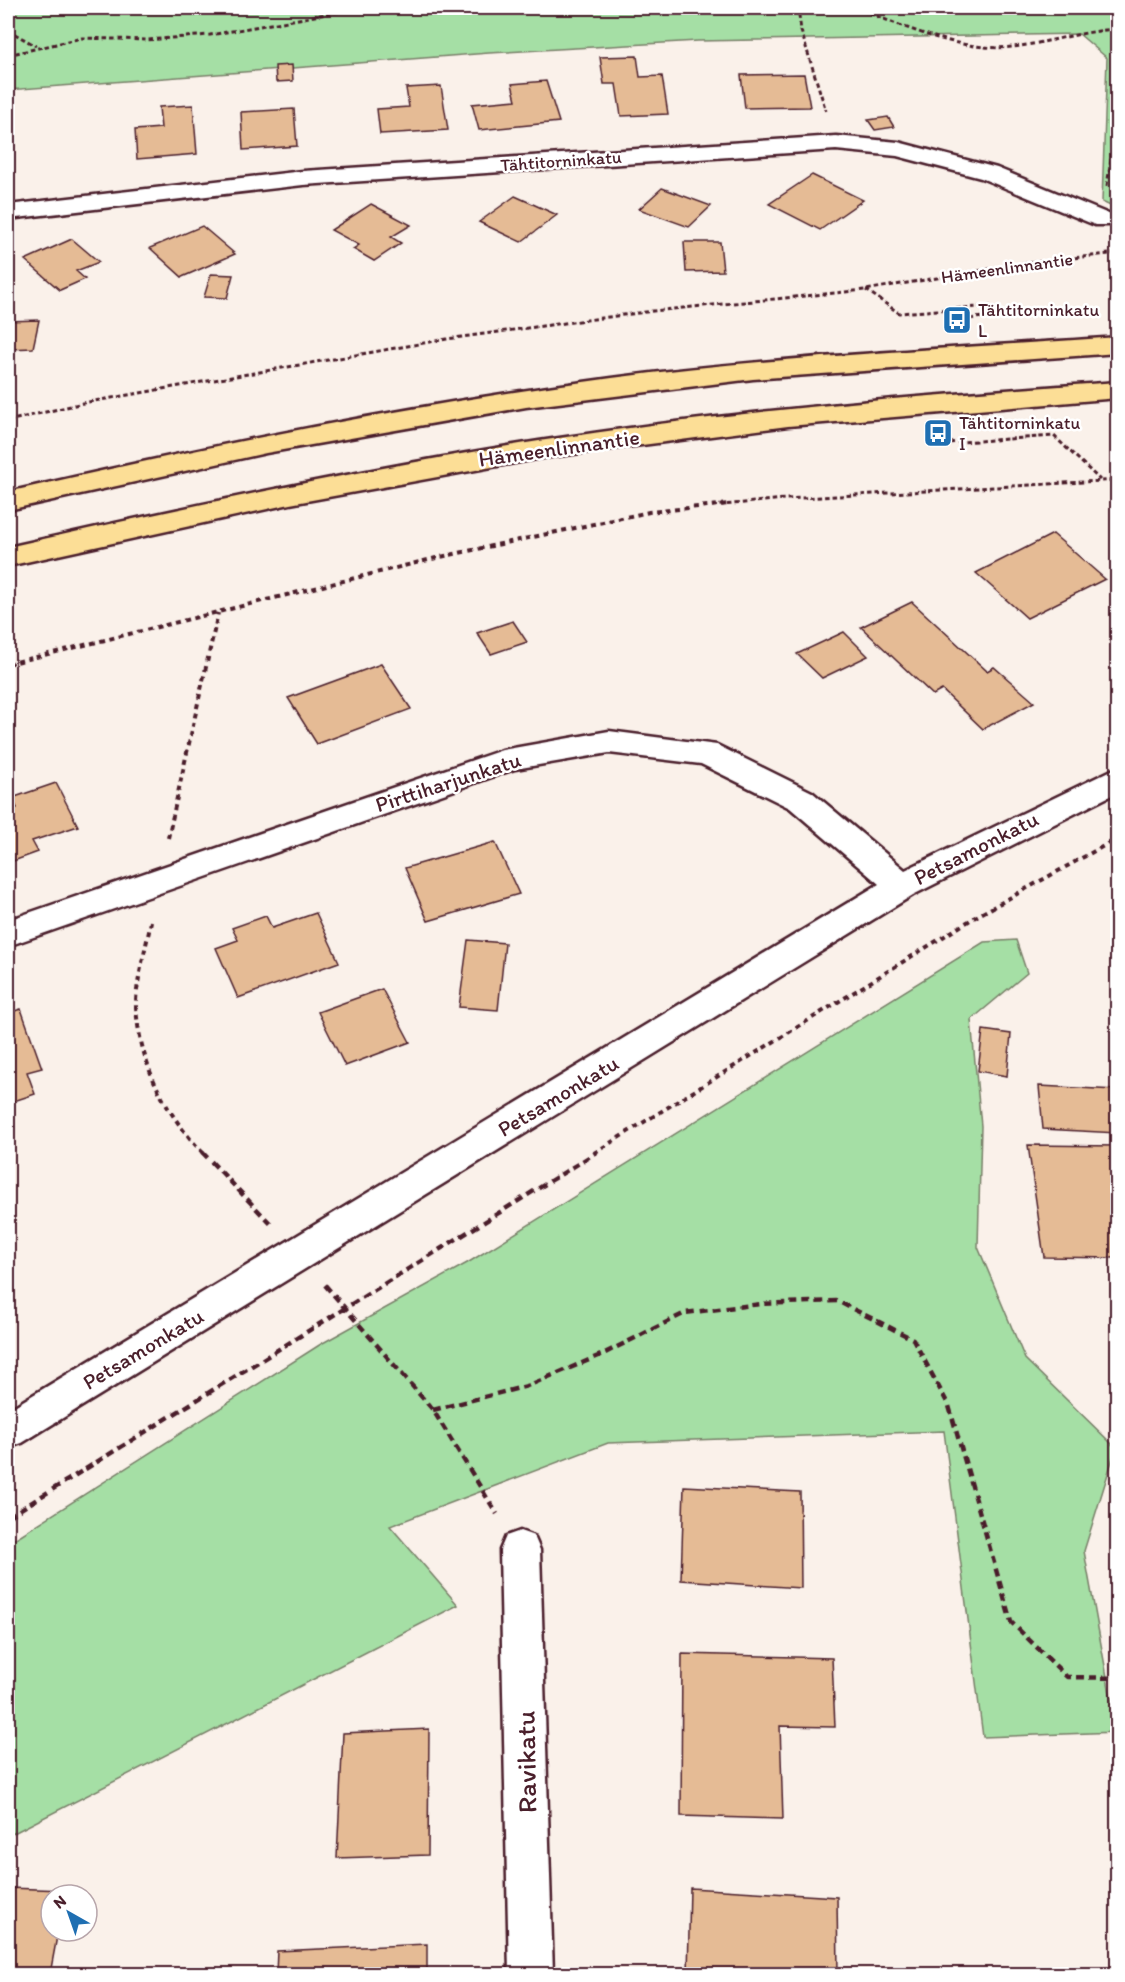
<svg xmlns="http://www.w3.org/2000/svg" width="1125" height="1982" viewBox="0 0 1125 1982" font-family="Itim,sans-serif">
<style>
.green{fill:#a5dfa5;stroke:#787f68;stroke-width:1.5}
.building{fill:#e5bb95;stroke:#4a1f2b;stroke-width:1.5}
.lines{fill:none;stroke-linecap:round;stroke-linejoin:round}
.minor-casing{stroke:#4a1f2b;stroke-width:5}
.primary-casing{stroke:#4a1f2b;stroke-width:5}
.path-far2{stroke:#4a1f2b;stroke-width:3;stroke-dasharray:4.5 3;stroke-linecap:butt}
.path-far1{stroke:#4a1f2b;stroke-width:4;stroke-dasharray:5 4.5;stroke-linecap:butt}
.path{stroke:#4a1f2b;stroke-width:4.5;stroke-dasharray:8 5;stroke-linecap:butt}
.minor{fill:#fff;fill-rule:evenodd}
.primary{fill:#fcde96;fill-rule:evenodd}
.labels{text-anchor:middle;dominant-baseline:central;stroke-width:5;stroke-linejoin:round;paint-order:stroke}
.far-street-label{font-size:18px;fill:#4a1f2b;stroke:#fff}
.far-poi-label{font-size:18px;fill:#4a1f2b;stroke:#fff;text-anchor:start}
.street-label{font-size:22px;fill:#4a1f2b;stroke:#fff}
.near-street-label{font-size:27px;fill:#4a1f2b;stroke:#fff}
</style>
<rect width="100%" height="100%" fill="#faf1ea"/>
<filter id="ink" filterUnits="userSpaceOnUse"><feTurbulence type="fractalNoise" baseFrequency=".0167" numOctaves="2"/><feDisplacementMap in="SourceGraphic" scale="12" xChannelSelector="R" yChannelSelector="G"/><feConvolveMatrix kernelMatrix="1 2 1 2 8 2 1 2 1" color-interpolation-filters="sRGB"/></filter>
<g filter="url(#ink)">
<path class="green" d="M8,8h1109v201l-15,-7 5,-144 -28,-24 -381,7 -209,12 -481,37z
M1016,940l11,33 -56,47 10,106 -3,121 47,112 91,89 -32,103 33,181 -134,5 -39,-306 -336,12 -218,83 68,79 -450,231v-293l313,-199 148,-82 515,-320z"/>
<path class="building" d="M637,56l3,21 22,-1 6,38 -47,2 -5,-32h-12l-4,-27z
M292,65l1,16 -17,1 -1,-16z
M804,74l6,33 -65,1 -4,-33z
M546,81l13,41 -80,8 -7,-26 44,-4 -4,-16z
M441,86l7,44 -68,4 -3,-25 32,-2 -3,-19z
M193,105l4,49 -60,5 -2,-29 26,-2 -2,-21z
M294,109l3,37 -54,4 -2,-38z
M888,117l6,10 -19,3 -7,-10z
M812,175l51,25 -43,30 -51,-26z
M662,188l49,18 -22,21 -50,-18z
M515,196l42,19 -36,27 -42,-20z
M371,204l40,21 -20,12 10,6 -27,18 -21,-12 6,-4 -28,-15z
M202,226l33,28 -53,23 -32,-29z
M72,239l27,23 -23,9 9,8 -25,11 -35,-30z
M684,242h36l3,29 -37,1z
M211,274l22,1 -6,23 -23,-1z
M39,320l-6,28 -25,1v-28z
M1053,534l52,45 -78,39 -51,-45z
M912,602l75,69 7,-4 40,35 -51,27 -41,-39 -9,5 -72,-68z
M513,621l14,21 -36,12 -14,-21z
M844,632l24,24 -46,22 -25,-24z
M381,664l30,45 -94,35 -29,-46z
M56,783l22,43 -46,15 6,11 -30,11v-51l9,-4 -5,-10z
M495,842l24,52 -91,27 -23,-53z
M316,913l23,49 -101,36 -22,-50 22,-8 -6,-12 34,-12 6,12z
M468,940l37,3 -7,67 -39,-3z
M382,989l28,53 -65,24 -27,-54z
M21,1009l21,59 -15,4 8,22 -27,9v-90z
M983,1030l28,4 -4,42 -29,-5z
M1039,1086l77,4 2,43 -75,-4z
M1028,1145l90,1v112l-74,-1z
M684,1486l116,6 1,96 -120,-8z
M682,1654l150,4 3,69 -55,-1 3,93 -102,-3z
M429,1729l-1,126 -91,3 6,-125z
M8,1888l56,2v5h-13v36h7l-8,43h-42z
M690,1888l147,9 1,77h-150z
M427,1944v30h-151l1,-23z"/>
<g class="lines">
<g class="minor-casing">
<path id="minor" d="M836,136l62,6 99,26 114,47 4,5 -4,5h-16l-114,-47 -84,-22 -61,-6 -533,35 -295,34v-14l295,-34z
M609,731l108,14 95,47 93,78 213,-103v25l-205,103 -891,548 -14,5v-38l871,-526 -89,-76 -89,-44 -92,-11 -94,16 -507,177v-26l494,-170z
M520,1531l14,5 6,14 13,424h-44l-9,-424 6,-14z"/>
</g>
<g class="primary-casing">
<path id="primary" d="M1118,337v16l-365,26 -227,28 -260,46 -258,57v-18c200,-46 400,-87 604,-114 168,-22 337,-29 506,-41z
M1118,382v16l-330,28 -246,32 -252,46 -282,62v-19c176,-40 353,-78 531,-106 192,-30 385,-46 579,-59z"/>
</g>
<path class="path-far2" d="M798,8l3,23 25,80
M856,8c49,19 103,44 157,39 35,-4 69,-16 105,-18
M8,30l28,16
M8,55l74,-17 65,2 63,-5 149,-27
M1107,186l11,-74
M866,290l33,23 92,-7 5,9 -27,4
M8,421l75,-18 364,-64 206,-28 212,-21 155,-26 98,-11
M944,439l3,4 107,-7 46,44
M712,506l73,-7 333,-19"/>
<path class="path-far1" d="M8,664l428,-106 213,-46 79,-8
M168,838l50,-225
M151,921c-4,23 -16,64 -15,86 4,57 28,105 67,146
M594,1153l383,-237 141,-78"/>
<path class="path" d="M202,1152l69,72
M325,1285l108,125 64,104
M433,1410l94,-24 74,-31 84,-42 76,-9 76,-3 76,38 36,67 62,216 56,55 51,1
M8,1517l589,-365"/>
<use href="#minor" class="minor"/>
<use href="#primary" class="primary"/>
</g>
</g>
<defs>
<g id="bus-square" transform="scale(1.5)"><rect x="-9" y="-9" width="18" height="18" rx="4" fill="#1f6fb2" stroke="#fff"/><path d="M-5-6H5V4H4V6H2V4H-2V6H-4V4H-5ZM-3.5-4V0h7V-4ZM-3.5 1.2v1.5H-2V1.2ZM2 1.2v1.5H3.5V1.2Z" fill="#fff"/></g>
</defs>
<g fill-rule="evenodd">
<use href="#bus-square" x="957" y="320"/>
<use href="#bus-square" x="938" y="433"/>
</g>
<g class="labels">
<g class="far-street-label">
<text transform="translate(561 161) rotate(-4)">Tähtitorninkatu</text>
<text transform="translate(1007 268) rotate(-8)">Hämeenlinnantie</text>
</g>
<g class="far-poi-label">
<text x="978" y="310">Tähtitorninkatu<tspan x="978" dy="21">L</tspan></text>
<text x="959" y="423">Tähtitorninkatu<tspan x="959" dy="21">I</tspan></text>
</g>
<g class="street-label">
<text transform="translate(559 448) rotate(-8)">Hämeenlinnantie</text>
<text transform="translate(448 782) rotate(-18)">Pirttiharjunkatu</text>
<text transform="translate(976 848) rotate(-27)">Petsamonkatu</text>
<text transform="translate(558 1096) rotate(-31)">Petsamonkatu</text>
<text transform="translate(143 1349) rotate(-31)">Petsamonkatu</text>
</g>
<g class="near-street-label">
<text transform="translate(526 1762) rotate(-91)">Ravikatu</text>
</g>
</g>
<rect width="1125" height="1982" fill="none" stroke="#fff" stroke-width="30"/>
<rect x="15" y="15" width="1095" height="1952" fill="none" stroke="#4a1f2b" stroke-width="2" filter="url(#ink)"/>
<g transform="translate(69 1913) rotate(320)"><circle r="28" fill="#ffffff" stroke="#b7a5aa" stroke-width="1.5"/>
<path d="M0-4.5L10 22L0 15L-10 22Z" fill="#1f6fb2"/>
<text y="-9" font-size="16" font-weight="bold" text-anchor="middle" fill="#4a1f2b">N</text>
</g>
</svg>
